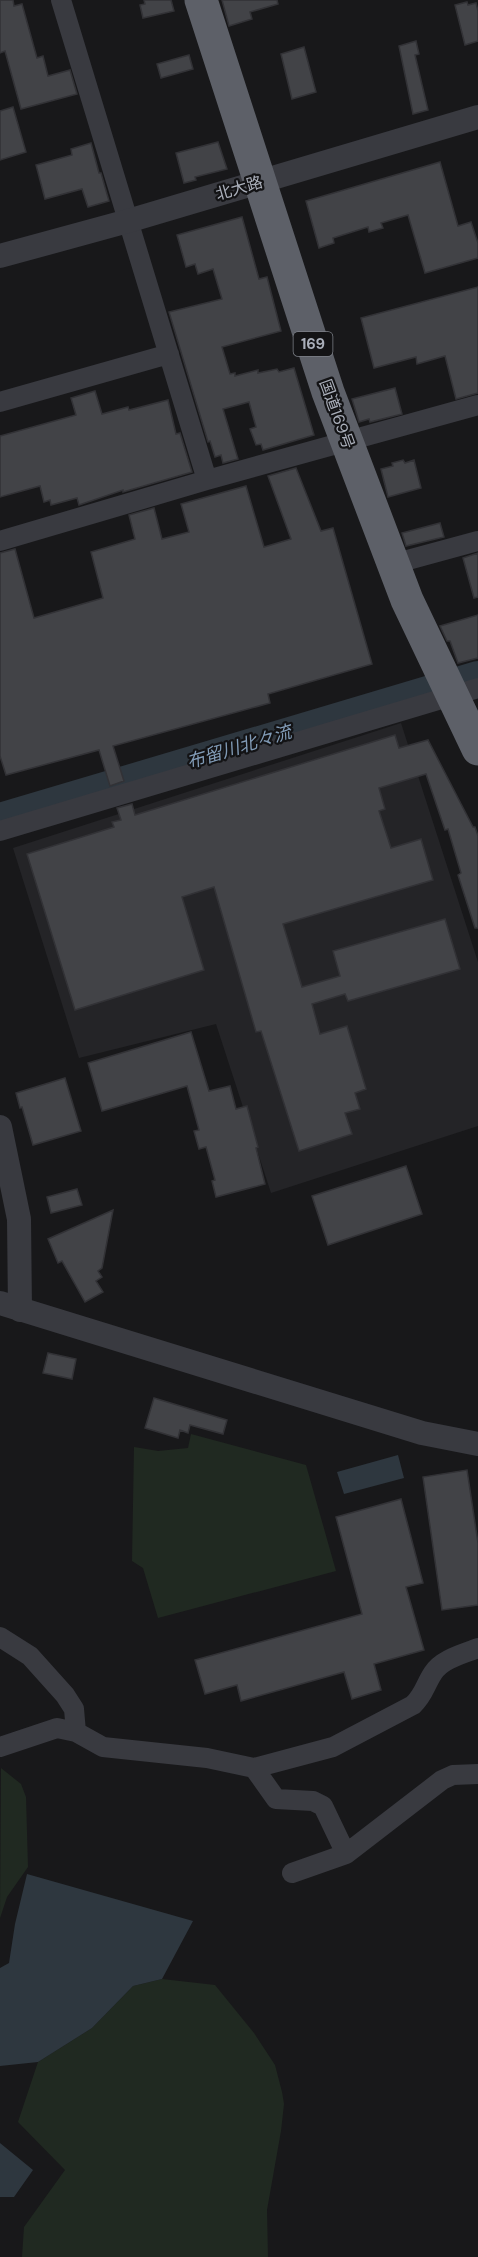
<svg xmlns="http://www.w3.org/2000/svg" width="478" height="2257" viewBox="0 0 478 2257" font-family="'DM Sans','Noto Sans JP',sans-serif">
<style>
.built{fill:#242427}
.green{fill:#202921}
.water{fill:#2e373f}
.lines{fill:none;stroke-linecap:round;stroke-linejoin:round}
.river{stroke:#2e373f;stroke-width:30}
.building{fill:#424347;stroke:#323236;stroke-width:1.5}
.minor{stroke:#393a40;stroke-width:20}
.tertiary{stroke:#393a40;stroke-width:24}
.trunk{stroke:#5d6068;stroke-width:33}
.labels{text-anchor:middle;dominant-baseline:central;stroke-width:4.5;stroke-linejoin:round;paint-order:stroke}
.shield{fill:#131315;stroke:#7d8088;stroke-width:1.5}
.shield-label{font-size:15px;font-weight:bold;fill:#aaafba}
.street-label{font-size:16px;fill:#aaafba;stroke:#131315}
.water-label{font-size:18px;font-style:italic;fill:#819bb6;stroke:#131315}
</style>
<rect width="100%" height="100%" fill="#18181a"/>
<path class="built" d="M401,723l77,239v164l-207,67 -55,-169 -137,34 -66,-210z"/>
<path class="green" d="M191,1434l115,31 30,106 -178,47 -15,-50 -11,-7 2,-114 24,4 30,-3z
M1,1768l20,16 5,13 2,70 -21,30 -7,21z
M162,1979l53,6 39,48 21,32 7,27 2,12 -3,27 -14,79 1,47h-246l2,-30 41,-57 -47,-48 20,-60 54,-34 41,-42z"/>
<path class="water" d="M398,1455l6,23 -60,16 -7,-22z
M27,1874l166,47 -31,58 -29,7 -41,42 -54,34 -38,4v-98l9,-5 6,-39z
M0,2143l33,27 -19,27h-14z"/>
<g class="lines">
<path class="river" d="M0,818l478,-142"/>
</g>
<path class="building" d="M0,0h13l1,6 8,-2 15,54 6,-2 5,20 22,-6 7,24 -56,15 -16,-58 -5,2z
M144,0h27l3,11 -31,7 -3,-13 5,-1z
M222,0h55l1,4 -28,8 2,7 -23,7z
M467,2l1,3 8,-2 2,8v30l-13,4 -10,-40z
M416,41l3,13 -4,1 13,55 -15,4 -14,-68z
M304,47l12,45 -24,7 -11,-45z
M189,55l4,14 -32,9 -4,-14z
M13,107l13,45 -26,8v-49z
M218,142l9,27 -32,8 1,3 -12,3 -8,-30z
M91,143l8,30h2l8,28 -21,6 -6,-18 -37,10 -9,-34 36,-10 -1,-6z
M440,162l18,64 13,-4 7,21v15l-53,15 -17,-58 -27,8 2,5 -14,4 -1,-5 -35,11 1,5 -15,5 -13,-47z
M242,217l17,62 8,-2 14,54 -59,16 8,27 5,-1v3l23,-6v3l19,-4 2,3 15,-4 20,67 -51,15 -2,-6 -5,1 -6,-16 6,-2 -7,-25 -26,7 15,50 -15,4 -2,-8 -6,2 -5,-16 -2,1 -39,-130 53,-13 -9,-30 -15,5 -3,-10 -9,3 -9,-32z
M478,287v106l-22,6 -11,-43 -28,8 -1,-7 -42,11 -13,-50z
M395,388l7,26 -32,8 -1,-3 -10,3 -7,-23z
M95,391l7,23 26,-7 1,3 39,-10 8,34 4,-1 12,39 -69,20v-2l-44,15 -2,-7 -26,7 -1,-5 -6,2 -4,-16 -40,11v-61l76,-21 -5,-17z
M403,460l2,3 9,-3 7,28 -33,9 -7,-28 12,-3 -1,-3z
M296,468l25,63 12,-3 39,136 -104,30 2,9 -157,43 11,35 -14,5 -11,-36 -93,25 -6,-19v-203l15,-4 19,69 69,-20 -12,-46 44,-13 -6,-24 25,-7 8,31 27,-7 -8,-28 65,-18 18,61 27,-8 -23,-63z
M440,523l4,14 -38,9 -4,-13z
M478,553v44l-4,1 -11,-40z
M478,615v43l-20,5 -8,-22h-3l-7,-15z
M395,735l4,13 29,-8 45,87h2l3,9v92h-3l-17,-53 3,-2 -13,-44 -3,1 -19,-56 -47,14 6,21 -6,2 12,37 30,-9 12,41 -150,44 19,63 38,-11 -7,-25 112,-32 15,50 -112,32 -3,-7 -33,10 8,30 27,-8 19,63 -11,4 5,16 -15,4 7,21 -53,17 -38,-120 -5,1 -42,-145 -32,10 22,73 -129,40 -48,-156 87,-27 -2,-5 9,-2 -4,-12 15,-4 3,11z
M191,1032l18,59 21,-5 6,23 11,-3 11,41 -2,1 9,36 -49,13 -4,-16 3,-1 -9,-33 -7,2 -5,-18 5,-1 -12,-44 -85,25 -14,-48z
M65,1078l16,53 -48,14 -11,-38 -2,1 -4,-15z
M406,1166l16,48 -94,31 -16,-49z
M77,1189l5,16 -31,8 -4,-16z
M113,1210l-11,58 -4,3 4,6 -6,4 7,11 -18,10 -23,-41 -4,2 -10,-24z
M48,1353l28,6 -4,20 -29,-6z
M154,1398l73,22 -4,14 -33,-9 -2,8 -8,-3 -2,8 -33,-10z
M467,1470l11,73v62l-36,5 -19,-133z
M401,1499l22,84 -17,4 18,63 -50,14 7,26 -29,9 -8,-27 -103,29 -4,-16 -32,9 -10,-34 167,-46 -26,-97z"/>
<g class="lines">
<path class="minor" d="M61,0l146,480
M0,402l169,-48
M0,541l207,-61 271,-75
M393,564l85,-23
M0,831l478,-143
M0,1637l30,19 35,39 9,14 2,23
M0,1747l57,-19 19,4 27,15 104,11 47,10 79,-21 80,-42c11,-10 12,-20 20,-32 9,-14 30,-19 45,-25
M254,1768l22,31 37,2 10,5 23,48
M292,1873l54,-19 96,-74 11,-5 25,-1"/>
<path class="tertiary" d="M0,256l128,-35 350,-104
M0,1127l19,92 1,91
M0,1303l422,130 56,11"/>
<path class="trunk" d="M201,0l127,392 79,208 71,149"/>
</g>
<g class="labels">
<rect class="shield" x="293.5" y="332" width="39" height="24" rx="4.5"/>
<g class="shield-label">
<text x="313" y="344">169</text>
</g>
<g class="street-label">
<text transform="translate(239 188) rotate(-16)">北大路</text>
<text transform="translate(337 414) rotate(70)">国道169号</text>
</g>
<g class="water-label">
<text transform="translate(239 747) rotate(-17)">布留川北々流</text>
</g>
</g>
</svg>
